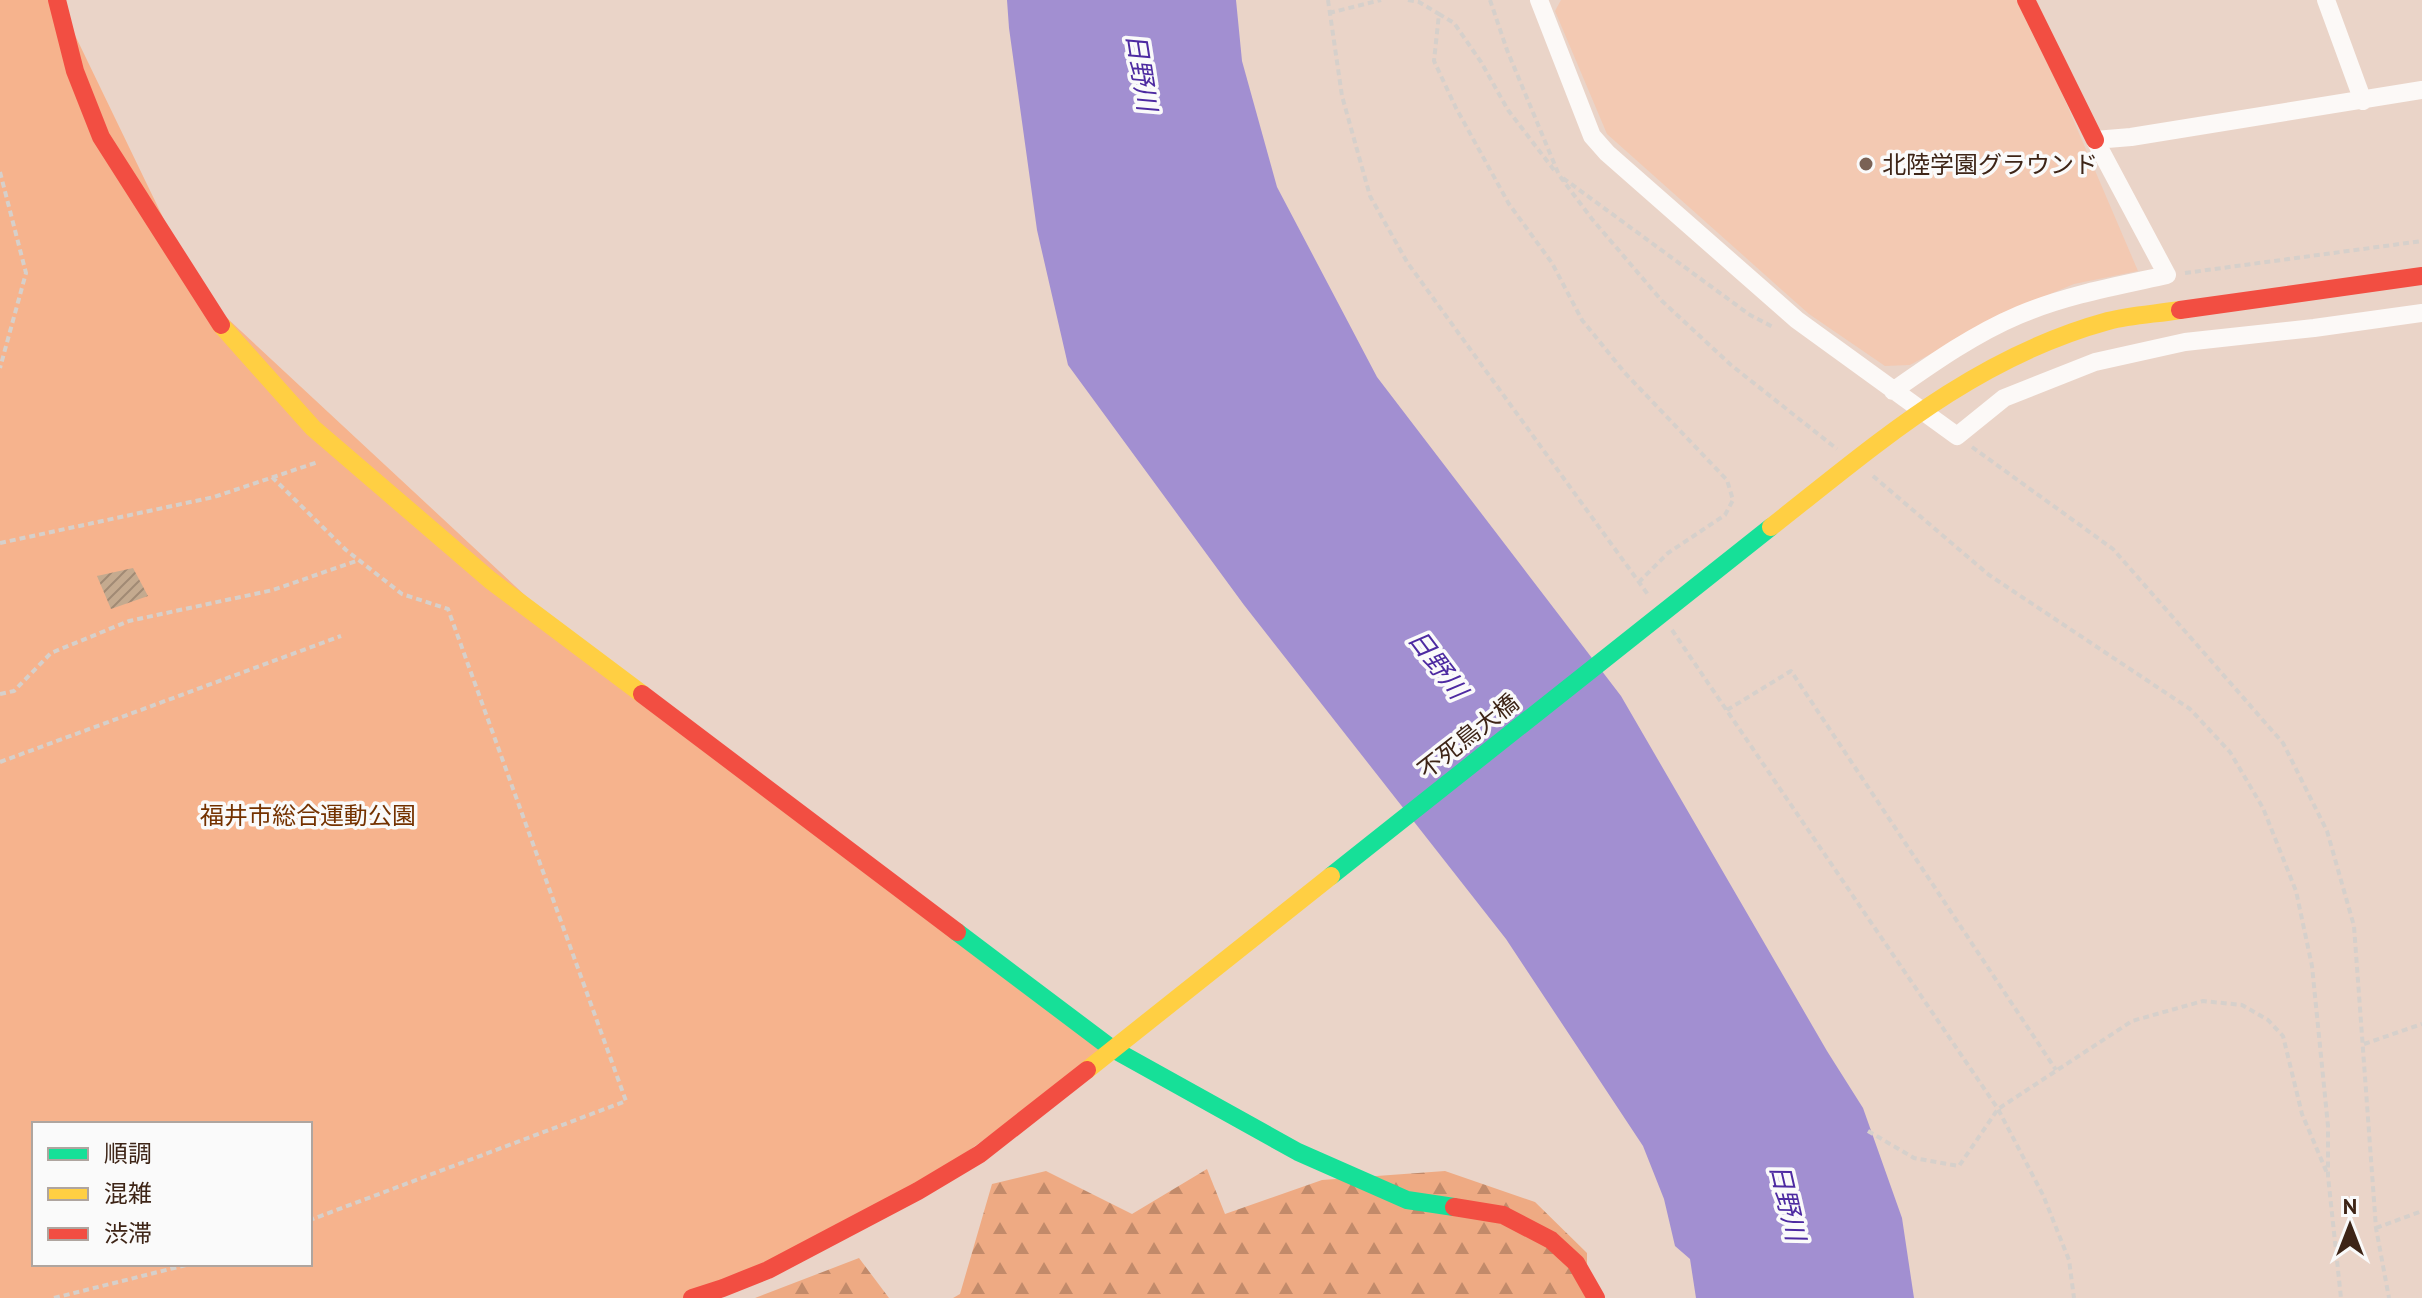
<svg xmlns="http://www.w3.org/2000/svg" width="2422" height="1298" viewBox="0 0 2422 1298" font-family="'PT Sans','Noto Sans JP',sans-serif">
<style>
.built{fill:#f3c9b2}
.green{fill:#f6b38d;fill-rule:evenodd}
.forest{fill:url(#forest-firs)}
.water{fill:#a28fd1}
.building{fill:url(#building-hatch)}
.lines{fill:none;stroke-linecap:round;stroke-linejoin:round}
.path{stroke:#d6d0cb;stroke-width:4;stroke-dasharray:6 4;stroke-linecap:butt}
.street{stroke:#fcf9f7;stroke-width:18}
.fast{stroke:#16e098;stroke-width:18}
.slow{stroke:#ffcf43;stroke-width:18}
.jam{stroke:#f24e42;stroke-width:18}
.poi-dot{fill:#7a6255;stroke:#fafafa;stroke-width:3}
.labels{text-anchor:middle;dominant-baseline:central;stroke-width:7;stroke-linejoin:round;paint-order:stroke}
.poi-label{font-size:24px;fill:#3e2517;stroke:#fafafa;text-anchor:start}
.street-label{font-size:24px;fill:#3e2517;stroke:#fafafa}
.park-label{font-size:24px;fill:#743200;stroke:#fafafa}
.water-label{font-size:26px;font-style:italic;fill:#4d2aa1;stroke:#fafafa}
</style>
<defs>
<pattern id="forest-firs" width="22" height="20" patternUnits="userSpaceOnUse" patternTransform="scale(2)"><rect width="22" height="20" fill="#eeaa83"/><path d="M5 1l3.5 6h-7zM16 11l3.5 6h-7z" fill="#c28a6a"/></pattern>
<pattern id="building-hatch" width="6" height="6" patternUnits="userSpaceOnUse" patternTransform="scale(2)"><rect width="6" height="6" fill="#c4aa8f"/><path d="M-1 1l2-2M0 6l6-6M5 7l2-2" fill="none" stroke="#a18a74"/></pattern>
</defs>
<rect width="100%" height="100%" fill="#ead4c8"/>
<path class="built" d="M1561,0h461l116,271 -64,13 -60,25 -104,56 -25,1 -76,-52 -202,-180 -52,-123z"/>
<path class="green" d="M0,0h58l141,292 386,359 526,397 -226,163 -202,87h-683zM34,1124h276v140h-276z"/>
<path class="forest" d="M1207,1169l18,45 97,-34 123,-9 90,31 52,51v45h-634l7,-4 32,-110 54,-13 86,43z
M859,1258l30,40h-134z"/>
<path class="water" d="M1007,0h229l6,61 35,126 100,190 244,319 206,355 36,57 39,110 12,80h-218l-6,-39 -15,-13 -11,-47 -21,-53 -137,-207 -262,-334 -176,-240 -31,-135 -28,-202z"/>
<path class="building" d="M133,568l15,28 -37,13 -14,-33z"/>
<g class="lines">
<path class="path" d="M1328,0l14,96 28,100 37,66 242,334
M1408,0l11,2 20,12
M1490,0l17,50 52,125 33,44 70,82 69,64 106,84
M1329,13l52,-13
M1554,170l-46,-60 -27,-48 -27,-39 -15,-9 -5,47 22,47 53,96 43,59 30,57 43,53 102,107 6,20 -8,15 -57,38 -28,28
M0,172l26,101 -26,95
M1563,178l187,137 25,13
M2185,273l237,-32
M1972,447l141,102 170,194 44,88 27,95 22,302 13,70
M1873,476l116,99 201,134 40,43 33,56 33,83 16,75 16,160v50l13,122
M272,477l74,73 56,44 46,15 178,492 -316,119
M0,543l214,-46 104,-35
M1672,630l326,479 45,86 26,65 5,38
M0,694l14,-3 37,-38 78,-32 144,-31 86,-30
M1727,710l64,-39 265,399
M0,762l341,-126
M2364,1044l58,-20
M1868,1131l46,27 45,8 39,-57 134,-88 71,-20 39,4 26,15 15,16 19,78 25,59
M2376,1228l46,-17
M54,1298l136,-34"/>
<path class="street" d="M1539,0l53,136 15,17 190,167 160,116 47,-38 91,-36 90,-20 129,-14 108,-15
M2326,0l37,101
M1893,391c40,-28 81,-57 126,-76 47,-20 98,-29 148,-40l-72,-135 36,-3 291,-47"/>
<path class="fast" d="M1331,876l440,-349
M957,932l154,116 187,104 109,48 47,7"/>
<path class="slow" d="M221,325l92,103 177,152 152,114
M1771,527c107,-84 202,-169 337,-206 23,-6 48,-7 72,-11
M1087,1070l244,-194"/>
<path class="jam" d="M57,0l18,71 26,66 120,188
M2026,0l69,140
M2180,310l242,-34
M642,694l315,238
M1454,1207l49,8 48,25 25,23 20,35
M692,1298l31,-10 45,-18 150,-79 62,-37 107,-84"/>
</g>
<circle class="poi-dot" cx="1866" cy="164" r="8"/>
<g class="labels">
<g class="poi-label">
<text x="1882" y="164">北陸学園グラウンド</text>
</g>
<g class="street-label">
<text transform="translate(1468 736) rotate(-38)">不死鳥大橋</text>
</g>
<g class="park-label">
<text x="308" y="815">福井市総合運動公園</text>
</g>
<g class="water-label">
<text transform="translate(1142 72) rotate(81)">日野川</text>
<text transform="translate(1438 664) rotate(53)">日野川</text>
<text transform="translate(1788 1202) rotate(77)">日野川</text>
</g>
</g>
<rect x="32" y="1122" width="280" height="144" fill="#fafafa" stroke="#afa59f" stroke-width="2"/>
<rect x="48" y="1148" width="40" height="12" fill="#16e098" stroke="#afa59f" stroke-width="2"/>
<text x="104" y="1162" font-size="24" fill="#3e2517">順調</text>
<rect x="48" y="1188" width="40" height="12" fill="#ffcf43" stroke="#afa59f" stroke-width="2"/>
<text x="104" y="1202" font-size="24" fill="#3e2517">混雑</text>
<rect x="48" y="1228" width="40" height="12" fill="#f24e42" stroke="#afa59f" stroke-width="2"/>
<text x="104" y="1242" font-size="24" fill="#3e2517">渋滞</text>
<g transform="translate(2350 1226)" stroke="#fafafa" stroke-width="6" paint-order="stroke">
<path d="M0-6L14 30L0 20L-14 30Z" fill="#3e2517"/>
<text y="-12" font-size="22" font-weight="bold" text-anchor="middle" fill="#3e2517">N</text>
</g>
</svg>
